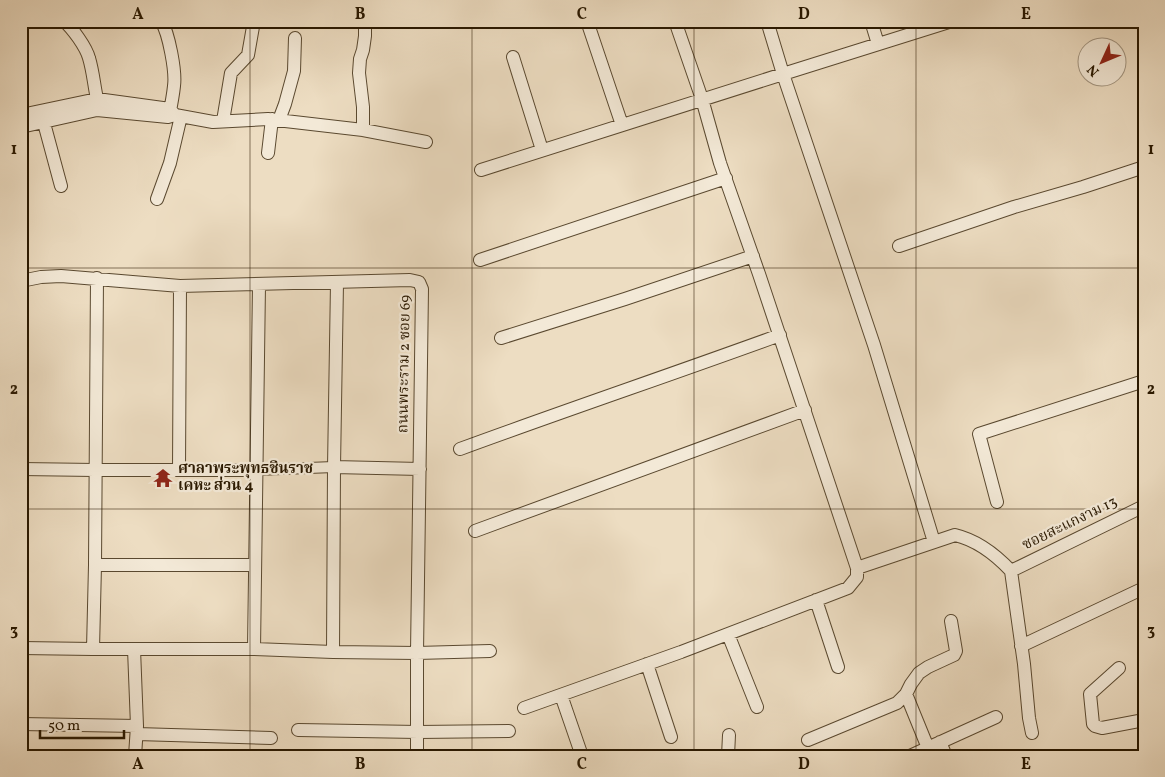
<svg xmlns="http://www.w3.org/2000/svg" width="1165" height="777" viewBox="0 0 1165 777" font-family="Vollkorn,'Noto Serif Thai',serif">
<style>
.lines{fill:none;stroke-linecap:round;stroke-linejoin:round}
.pedestrian-casing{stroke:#5a4930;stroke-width:12}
.minor-casing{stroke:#5a4930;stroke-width:14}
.pedestrian{stroke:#f3e9d7;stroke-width:10}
.minor{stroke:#f3e9d7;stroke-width:12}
.grid{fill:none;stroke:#291800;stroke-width:1;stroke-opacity:0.55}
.labels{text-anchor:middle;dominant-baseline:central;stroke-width:4.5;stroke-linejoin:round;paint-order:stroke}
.street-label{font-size:15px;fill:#291800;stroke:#f3e9d7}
.poi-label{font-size:15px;font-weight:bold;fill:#291800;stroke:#f3e9d7;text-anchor:start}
.neatline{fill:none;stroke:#291800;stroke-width:2}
.grid-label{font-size:16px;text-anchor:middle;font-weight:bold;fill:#291800}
</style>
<rect width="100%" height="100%" fill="#edddc2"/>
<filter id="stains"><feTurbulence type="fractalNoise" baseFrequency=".004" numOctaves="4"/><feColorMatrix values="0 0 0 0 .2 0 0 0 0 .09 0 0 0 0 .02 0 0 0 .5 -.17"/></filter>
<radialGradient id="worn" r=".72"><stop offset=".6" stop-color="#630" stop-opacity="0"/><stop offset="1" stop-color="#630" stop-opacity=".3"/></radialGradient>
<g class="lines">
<g class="pedestrian-casing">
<path id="pedestrian" d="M256,470l78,-3"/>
</g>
<g class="minor-casing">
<path id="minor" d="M64,21c9,8 22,26 25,37 4,13 5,27 8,41v6
M161,21c8,12 15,51 13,65 -1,10 -3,20 -5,30
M587,21l35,104
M767,21l16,53 91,271 60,197
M871,21l7,23
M513,57l29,93
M21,115l76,-16 73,10 5,6
M279,120l6,-16 9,-33 1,-33
M223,121l8,-48 17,-18 6,-34
M44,123l17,63
M21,127l76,-17 71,7 7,-2 38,7 55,-3 95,11 63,12
M363,130v-23l-4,-34 1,-14 3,-9 2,-14v-15
M268,153l4,-34
M481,170l302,-96 169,-53
M157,199l13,-36 11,-47
M899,246l115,-39 69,-20 61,-20
M480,260l246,-82
M21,281l20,-4 20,-1 119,10 230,-6 9,2 3,7 -5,364v103
M501,338l124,-39 128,-43
M460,449c106,-39 213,-75 320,-114
M334,467l86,2
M21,469l74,1h161
M179,469l1,-183
M997,502l-18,-68 165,-53
M475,531l330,-121
M95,565h159
M857,568l98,-33c21,5 41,20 56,36l13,93 5,54 3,15
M1011,571l133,-65
M816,600l22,67
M728,634l29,73
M1021,646l123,-58
M21,648l72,1h161l79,3 84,1 73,-2
M93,649l2,-84 2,-287
M134,649l3,77 -2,30
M254,649l5,-364
M333,652l1,-185 3,-184
M647,664l24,73
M1119,668l-29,26 3,30 2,2 7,2 42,-8
M906,694l22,54
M561,695l21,61
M524,708l157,-56 167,-64 9,-11v-9l-98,-294 -39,-111 -18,-64 -27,-78
M21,724l116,2
M298,730l120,2 91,-1
M137,734l134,4
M808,740l89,-37 9,-9 5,-10 8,-11 9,-6 26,-12 2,-4 -5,-30
M940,742l6,14
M728,756l1,-21
M910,756l86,-39"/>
</g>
<use href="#pedestrian" class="pedestrian"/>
<use href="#minor" class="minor"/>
</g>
<path class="grid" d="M250,21v735M472,21v735M694,21v735M916,21v735M21,268h1123M21,509h1123"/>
<defs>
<g id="temple-bare" transform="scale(1.5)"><path d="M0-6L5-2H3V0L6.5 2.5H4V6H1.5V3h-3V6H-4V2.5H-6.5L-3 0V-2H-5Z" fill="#8f2418" stroke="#f3e9d7" stroke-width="2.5" paint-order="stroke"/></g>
</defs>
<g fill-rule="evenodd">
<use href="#temple-bare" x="163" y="478"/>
</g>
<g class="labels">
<g class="street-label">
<text transform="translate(405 364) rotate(-89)">ถนนพระราม 2 ซอย 69</text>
<text transform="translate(1070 524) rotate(-26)">ซอยสะแกงาม 13</text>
</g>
<g class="poi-label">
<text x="178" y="469">ศาลาพระพุทธชินราช<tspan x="178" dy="17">เคหะ ส่วน 4</tspan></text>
</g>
</g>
<rect width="1165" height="777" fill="none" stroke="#edddc2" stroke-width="55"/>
<g transform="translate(1102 62) rotate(226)"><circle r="24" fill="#f3e9d7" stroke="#a29581"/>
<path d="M0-4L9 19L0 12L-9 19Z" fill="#8f2418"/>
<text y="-8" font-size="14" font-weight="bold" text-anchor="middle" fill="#291800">N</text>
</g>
<path d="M40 730v8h84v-8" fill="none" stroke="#291800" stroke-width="2.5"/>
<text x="48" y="730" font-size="15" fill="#291800" stroke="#f3e9d7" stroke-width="4" paint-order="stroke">50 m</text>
<rect x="28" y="28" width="1110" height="722" class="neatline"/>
<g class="grid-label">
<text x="138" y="19">A</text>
<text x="360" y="19">B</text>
<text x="582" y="19">C</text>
<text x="804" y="19">D</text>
<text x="1026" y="19">E</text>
<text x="14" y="154">1</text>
<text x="1151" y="154">1</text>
<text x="14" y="394">2</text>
<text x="1151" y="394">2</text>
<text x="14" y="635">3</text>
<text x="1151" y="635">3</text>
<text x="138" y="769">A</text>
<text x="360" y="769">B</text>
<text x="582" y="769">C</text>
<text x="804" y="769">D</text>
<text x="1026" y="769">E</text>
</g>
<rect width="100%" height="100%" filter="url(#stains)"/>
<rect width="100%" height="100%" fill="url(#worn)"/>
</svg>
